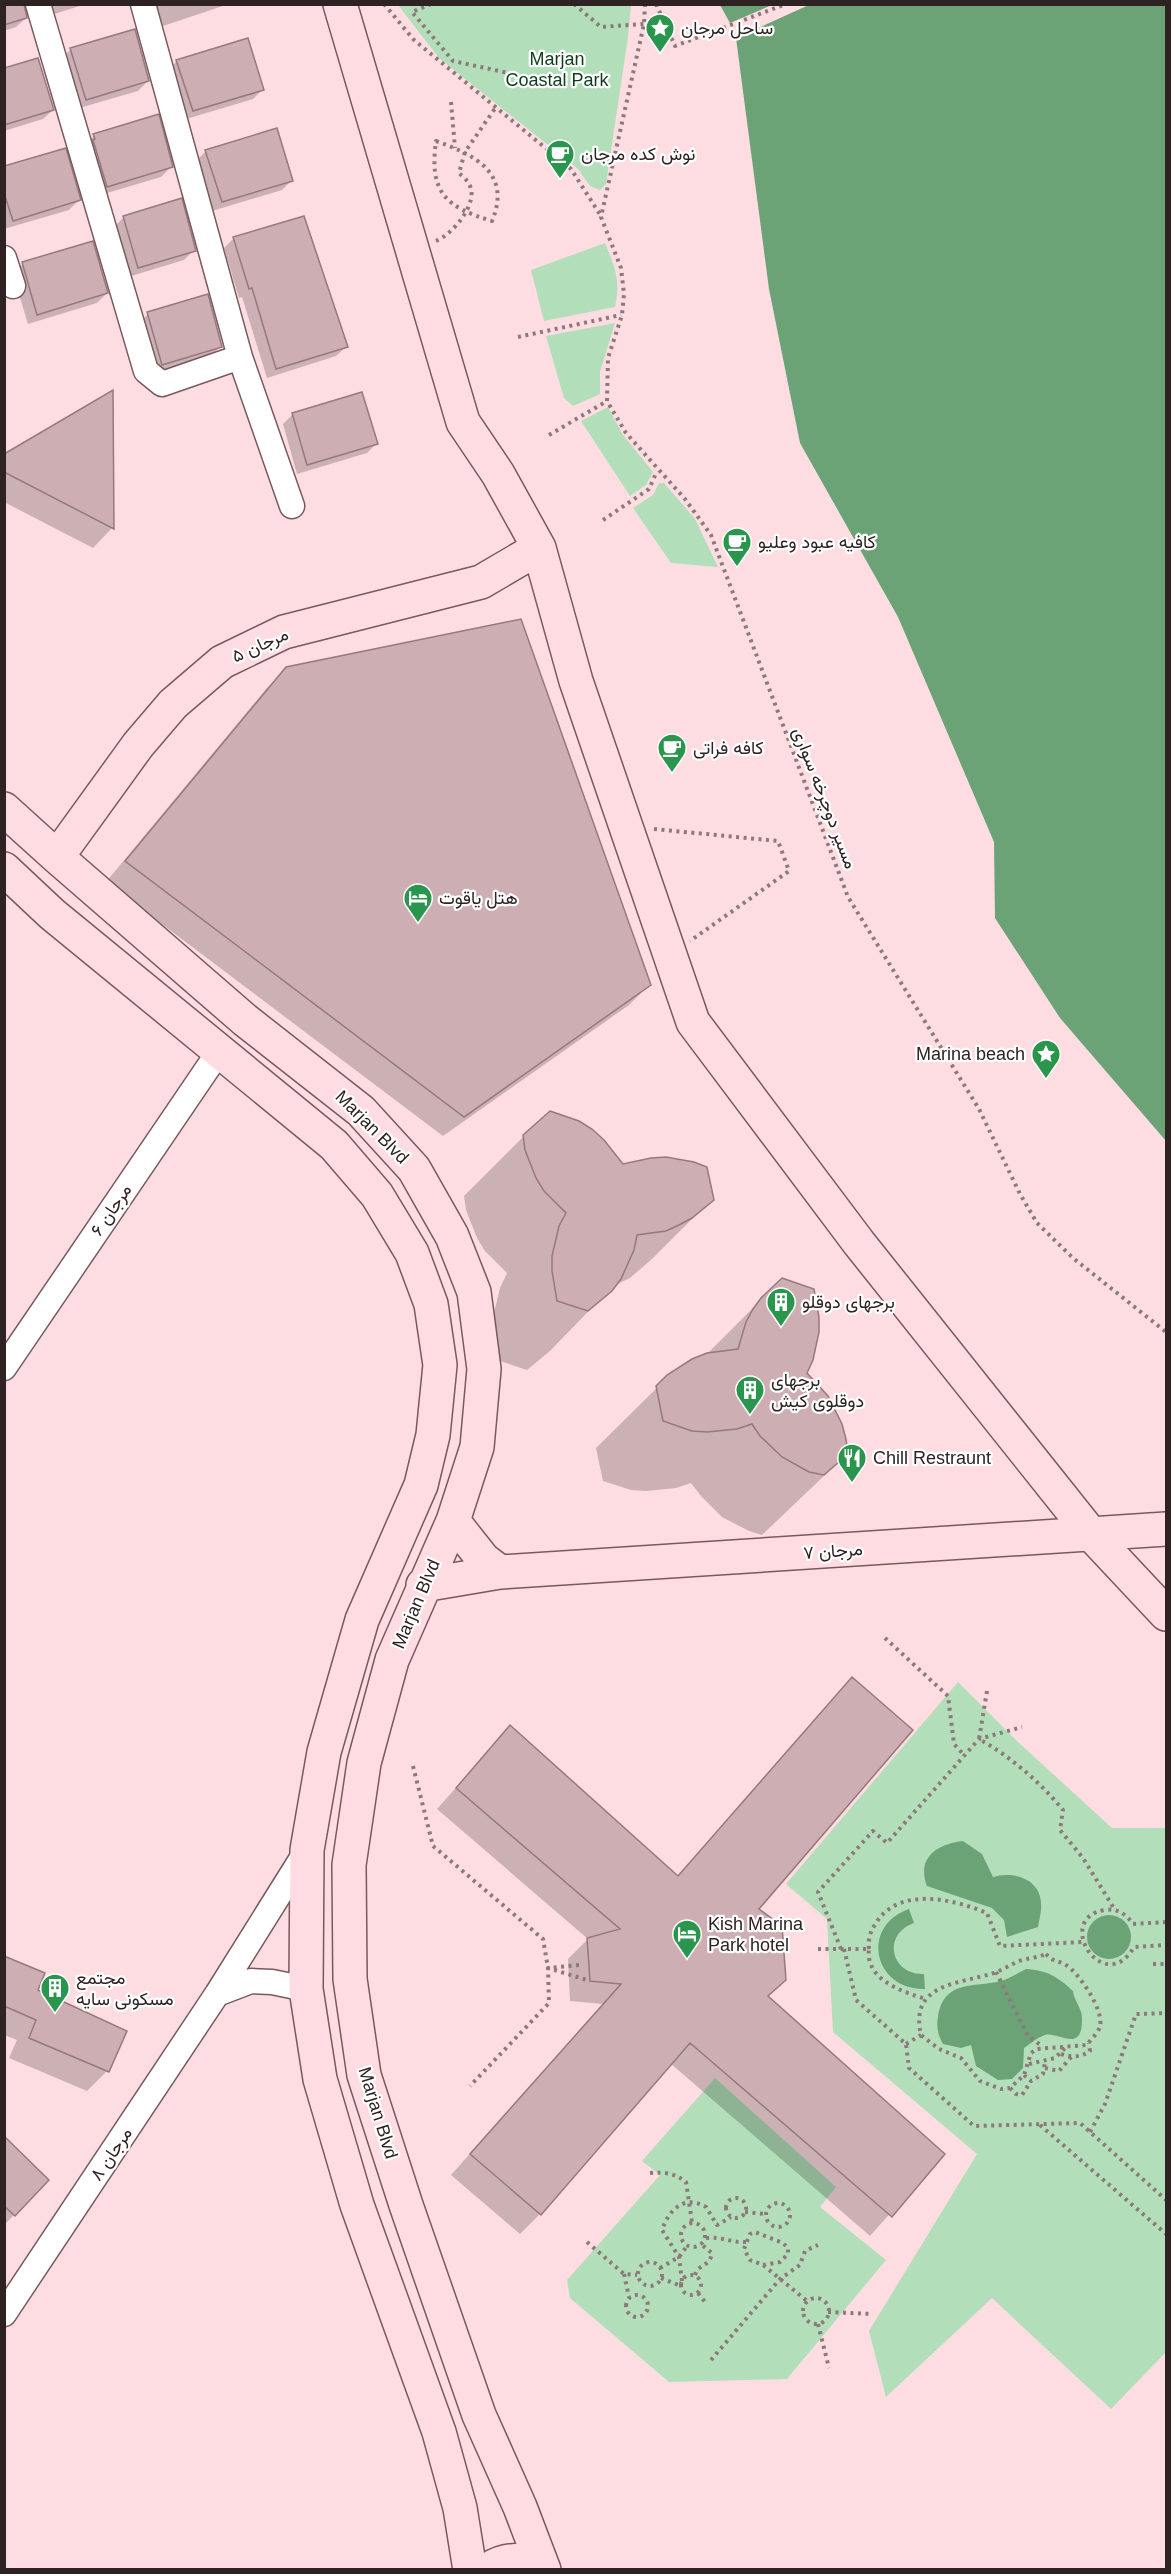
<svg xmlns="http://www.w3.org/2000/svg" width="1171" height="2574" viewBox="0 0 1171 2574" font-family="Helvetica,Vazirmatn,sans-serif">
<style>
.green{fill:#b2dfba}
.water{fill:#6ba376}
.shadow{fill:#0003}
.building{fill:#cdaeb2;stroke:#96797d;stroke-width:1.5}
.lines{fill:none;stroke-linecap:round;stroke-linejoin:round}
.street-casing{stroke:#765a5e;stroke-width:27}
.secondary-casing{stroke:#765a5e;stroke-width:36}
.path{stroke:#8d787b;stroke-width:4;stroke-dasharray:3 4.5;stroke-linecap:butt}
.street{stroke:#fff;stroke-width:24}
.secondary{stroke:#ffdbe2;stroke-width:33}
.labels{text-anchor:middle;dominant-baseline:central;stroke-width:4.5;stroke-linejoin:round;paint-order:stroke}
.poi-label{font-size:18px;fill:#2e2223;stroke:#fff;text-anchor:start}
.park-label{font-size:18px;fill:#103b1d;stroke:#fff}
.street-label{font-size:18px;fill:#2e2223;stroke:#fff}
</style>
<rect width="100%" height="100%" fill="#fedde2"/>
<path class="green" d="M398,5h233l-3,32 -22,147 -6,6 -10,-4 -12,-17 -139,-111z
M605,243c10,24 16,38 10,64l-71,14 -13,-51z
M615,323l-15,49v22l-27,12 -9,-8 -18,-62z
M608,407l15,28 30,37 -7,13 -16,11 -49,-75z
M659,483h5l31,36 23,48 -47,-4 -38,-55 20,-13z
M958,1682l60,60 94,86h54v524l-55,57 -119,-111 -106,99 -17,-66 108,-177 -144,-122 -6,-113 -41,-35z
M715,2078l121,109 -16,20 66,53 -99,119 -118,3 -99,-84 -3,-18 93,-105 -18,-14z"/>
<path class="water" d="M811,4l355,1v1136l-106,-123 -65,-100 -1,-76 -96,-225 -98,-174 -31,-154 -33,-251z
M720,5h52l-42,18z
M963,1841l19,13 11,23c19,-6 47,1 48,26 1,8 -2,17 -3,24l-31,10 -3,-17 -12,-12 -65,-22c-11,-29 11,-42 36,-45z
M909,1909l5,14c-32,11 -24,52 10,51l1,15c-52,1 -65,-63 -16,-80z
M1087 1937a22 22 0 1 1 44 0a22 22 0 1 1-44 0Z
M1026,1969c21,1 32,8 47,22 1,10 9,17 9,27 1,37 -24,13 -37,17 -7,2 -15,9 -21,13l-1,20 -11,11 -14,1 -22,-14 -5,-21 -10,3 -18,-4c-5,-9 -7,-17 -5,-27 6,-38 36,-29 63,-36 9,-3 17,-8 25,-12z"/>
<path class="shadow" d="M4,4l22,14 -10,9 -12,4z
M45,4h41l-38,12z
M150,4h79l-72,24z
M71,49l77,32 -10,10 -62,18 -15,-50z
M177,61l86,28 -10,10 -70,21 -16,-49z
M4,70l49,40 -10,9 -39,12z
M94,136l77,31 -10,10 -64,19 -13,-51z
M206,151l86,29 -10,10 -70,21 -16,-50z
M4,168l75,32 -10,10 -65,19z
M124,217l70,33 -10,10 -56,17 -14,-50z
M303,217l43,130 -10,9 -69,22 -25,-81 -3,1 -15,-50 9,-9z
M23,264l84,29 -10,10 -69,21 -15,-50z
M148,314l73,32 -10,10 -58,18 -15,-50z
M293,414l84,29 -10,10 -70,21 -14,-50z
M4,456l108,72 -19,20 -89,-46z
M287,668l362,317 -20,20 -186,131 -337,-254 160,-193z
M524,1136l99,30 89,33 -60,60 -22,19 -17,8 -63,65 -23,19 -30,-10 -4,-43 7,-29 7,-15 -22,-22 -8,-13 -11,-28 -2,-14z
M762,1299l85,155 -85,81 -13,-4 -27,-14 -21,-21 -10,-13 -15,5 -30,3 -15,-1 -28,-9 -7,-33 72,-71 37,-21z
M852,1679l-95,231 10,87 176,157 -73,82 -200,-173 -130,151 -20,20 -69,-59 152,-171 -33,-3 -2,-42 20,-20 -151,-130 73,-82 167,150z
M4,1958l32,33 89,40 -18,40 -20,20 -78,-33 8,-18 -13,-5z
M4,2138l10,77 -10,10z"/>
<path class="building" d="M4,4h20l3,14 -23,7z
M135,29l14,52 -63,19 -16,-52z
M248,38l16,52 -71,21 -17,-51z
M38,58l16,52 -50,15v-57z
M159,114l14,53 -66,20 -14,-47 2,-1 -2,-5z
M277,128l16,53 -71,21 -17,-52z
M66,148l15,52 -68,21 -9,-28v-27z
M182,198l14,53 -58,17 -15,-52z
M304,216l44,131 -72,22 -24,-81 -3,1 -16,-52z
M93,241l15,52 -71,22 -15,-53z
M208,294l14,53 -60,18 -15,-53z
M113,390l1,139 -110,-57v-18z
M362,392l16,52 -71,21 -15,-52z
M521,619l130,366 -187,132 -339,-256 161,-194z
M550,1111l29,10 13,8 12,11 19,24 28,-6 15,-1 28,5 13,5 7,33 -22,18 -13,7 -13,6 -29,4 -3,15 -13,29 -9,12 -24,20 -31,-10 -5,-30v-15l7,-30 7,-13 -22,-22 -8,-13 -11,-28 -2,-15z
M782,1278l32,11 5,28v15l-6,28 -6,13 21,23 14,28 4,15 2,15 -24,21 -15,-3 -27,-15 -22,-21 -8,-12 -15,5 -30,3 -15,-1 -29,-10 -7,-35 11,-11 25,-16 15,-6 31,-4 8,-27 7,-13 8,-11z
M852,1677l61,53 -154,179 23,17 4,54 -18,16 177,158 -53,63 -202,-174 -149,172 -71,-61 151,-170 -31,-3 -3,-43 33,-9 -164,-141 54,-63 168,151z
M4,1956l41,17 -7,17 89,41 -18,41 -80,-34 7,-18 -32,-14z
M4,2136l45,44 -34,36 -11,-10z"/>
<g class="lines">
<g class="street-casing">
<path id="street" d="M38,4l108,367 16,13 78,-27
M143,4l97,353 52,149
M4,258l9,28
M4,1368l214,-315
M217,1994l34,-13 21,1 34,7
M4,2314l213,-320 90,-144"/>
</g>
<g class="secondary-casing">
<path id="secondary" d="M340,4l123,418 35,52 41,74 37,133 117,341 166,221 232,291 75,80
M4,809l53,48 188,163 116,91 53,58 38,67 22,56 10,77 -7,78 -24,74 -61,139 -28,103 -15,102 1,114 14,96 42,130 73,210 41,92 24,63
M57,857l81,-112 35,-41 49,-42 62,-30 197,-50 58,-34
M4,869l48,45 282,231 43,50 35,58 19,51 9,61 -7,70 -12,50 -59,135 -38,132 -17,98 -1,139 14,90 37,126 82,227 21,76 10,62
M453,1521l30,38 17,13
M423,1585l77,-13 666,-43
M487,2570c17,-11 35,-14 51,0"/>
</g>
<path class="path" d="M384,4l30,36 157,129 30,47
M431,4l-19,8 41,49 60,13
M574,4l27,23 43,-3
M645,4l-1,20 -43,193 20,51 3,26 -2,21 -14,43 -1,43 19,32 59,66 26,36 137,362 131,212 41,85 17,29 36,35 93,74
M656,4l19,42 111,-42
M451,102l4,46
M436,141c39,14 76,32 56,80 -47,-14 -63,-29 -56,-80z
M436,241c17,-7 44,-39 33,-57 -2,-4 -7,-8 -10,-11l6,-21 31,-45
M518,337l103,-22
M549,435l58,-34
M603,520l46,-31 8,-18
M654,829l124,12 11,30 -99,70
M885,1638l63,58 6,48 10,11
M987,1691l-8,48c32,18 61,43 84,71l-3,20 23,28 32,52
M413,1766l20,80 110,93 5,29 1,35 -79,83
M1166,1922l-33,2c-7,-10 -16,-16 -28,-14 -53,8 -1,89 29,37l32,-2
M818,1949h51c-4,31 34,43 57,50
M841,1949l-23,-57 55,-61 14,12 92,-104 43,-12
M844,1949l12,51 50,44 3,24 65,58 106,-3 86,77
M869,1949c-1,-10 1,-17 7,-26 23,-37 77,-24 111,-10l13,33 83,-4
M1046,1954c8,9 12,6 20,11 13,8 38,45 34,61 -1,6 -9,13 -13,19l-50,4 -6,4 -7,22 -14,13 -9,1 -21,-8 -19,-23 -22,-9 -18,-14c-12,-52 38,-51 73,-62 8,-3 16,-8 25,-12 9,-3 18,-3 27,-7z
M1153,1964h13
M579,1965l-31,3 42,13
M996,1972l32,64 14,10
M906,2044l15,-9
M1061,2054c10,3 19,4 29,-3l-1,-8
M1029,2064l26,-6 12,-12
M1045,2068l14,3 13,-15
M1024,2075l7,6 12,-7 2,-12
M1010,2088l6,6 6,1 9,-14
M1040,2125l126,109
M1090,2132l15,-28 31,-90 30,-1
M650,2173c14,-1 25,0 36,9l6,40
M726 2208a10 10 0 1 1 20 0a10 10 0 1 1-20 0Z
M766 2215a12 12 0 1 1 24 0a12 12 0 1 1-24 0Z
M745,2212l20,2
M681 2235a12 12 0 1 1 24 0a12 12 0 1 1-24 0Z
M706,2238c15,-2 25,5 40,4
M587,2242l37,32 13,1
M638 2274a12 12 0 1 1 24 0a12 12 0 1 1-24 0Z
M763,2265l17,-3 8,-8v-6l-5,-5 -28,-11 -5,2 -6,15 6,11 13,5 44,36
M660,2268l19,-11 8,-11
M624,2274l5,23
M695,2275l2,-5c8,-7 13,-6 15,-17l-10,-8
M681 2285a10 10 0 1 1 20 0a10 10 0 1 1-20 0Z
M661,2278l20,8
M682,2281l-3,-24 -17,-27c7,-20 22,-36 44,-23l11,18 14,-8
M698,2293l7,9
M626 2306a11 11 0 1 1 22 0a11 11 0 1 1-22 0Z
M803 2311a13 13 0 1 1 26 0a13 13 0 1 1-26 0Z
M828,2312l45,2
M818,2324l11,44
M711,2360l69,-81 20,-14 5,-14 13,-6"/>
<use href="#street" class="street"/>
<use href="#secondary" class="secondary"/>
</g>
<defs>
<g id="sight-pin" transform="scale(1.5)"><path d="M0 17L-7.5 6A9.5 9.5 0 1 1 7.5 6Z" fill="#2a954c" stroke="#fff"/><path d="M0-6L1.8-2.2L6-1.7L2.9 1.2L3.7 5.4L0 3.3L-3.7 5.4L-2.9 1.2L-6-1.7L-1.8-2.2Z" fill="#fff"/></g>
<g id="cafe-pin" transform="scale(1.5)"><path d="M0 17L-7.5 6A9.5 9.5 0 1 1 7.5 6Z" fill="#2a954c" stroke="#fff"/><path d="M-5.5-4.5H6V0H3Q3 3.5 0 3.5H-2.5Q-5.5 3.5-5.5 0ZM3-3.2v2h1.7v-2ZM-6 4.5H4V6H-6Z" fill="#fff"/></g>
<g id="hotel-pin" transform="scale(1.5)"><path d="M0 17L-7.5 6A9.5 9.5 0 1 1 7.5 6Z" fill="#2a954c" stroke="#fff"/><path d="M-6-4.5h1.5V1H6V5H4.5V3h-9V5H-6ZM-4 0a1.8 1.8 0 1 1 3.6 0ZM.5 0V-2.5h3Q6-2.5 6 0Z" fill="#fff"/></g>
<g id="building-pin" transform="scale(1.5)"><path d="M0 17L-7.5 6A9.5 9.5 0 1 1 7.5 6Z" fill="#2a954c" stroke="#fff"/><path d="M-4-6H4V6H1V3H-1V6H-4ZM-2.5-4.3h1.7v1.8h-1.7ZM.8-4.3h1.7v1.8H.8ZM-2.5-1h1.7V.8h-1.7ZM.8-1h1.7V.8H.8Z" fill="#fff"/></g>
<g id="restaurant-pin" transform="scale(1.5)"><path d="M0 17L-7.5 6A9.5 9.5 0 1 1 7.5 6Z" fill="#2a954c" stroke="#fff"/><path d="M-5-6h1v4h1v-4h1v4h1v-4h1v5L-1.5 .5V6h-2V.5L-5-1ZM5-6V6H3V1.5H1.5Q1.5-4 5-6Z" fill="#fff"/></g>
</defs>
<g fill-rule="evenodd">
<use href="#sight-pin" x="660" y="28"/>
<use href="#cafe-pin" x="560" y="154"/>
<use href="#cafe-pin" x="737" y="542"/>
<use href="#cafe-pin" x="672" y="748"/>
<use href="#hotel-pin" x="418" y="898"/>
<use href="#sight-pin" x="1046" y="1054"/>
<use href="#building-pin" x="781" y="1302"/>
<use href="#building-pin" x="750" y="1390"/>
<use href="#restaurant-pin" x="852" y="1458"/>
<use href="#hotel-pin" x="687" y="1934"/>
<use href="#building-pin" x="55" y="1988"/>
</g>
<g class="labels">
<g class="poi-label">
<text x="681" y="28">ساحل مرجان</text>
<text x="581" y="154">نوش کده مرجان</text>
<text x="758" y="542">کافیه عبود وعلیو</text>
<text x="693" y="748">کافه فراتی</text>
<text x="439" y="898">هتل یاقوت</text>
<text x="1025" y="1054" text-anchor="end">Marina beach</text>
<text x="802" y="1302">برجهای دوقلو</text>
<text x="771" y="1380">برجهای<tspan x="771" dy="21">دوقلوی کیش</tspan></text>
<text x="873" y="1458">Chill Restraunt</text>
<text x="708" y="1924">Kish Marina<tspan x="708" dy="21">Park hotel</tspan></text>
<text x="76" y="1978">مجتمع<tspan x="76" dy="21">مسکونی سایه</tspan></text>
</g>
<g class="park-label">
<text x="557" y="59">Marjan<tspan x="557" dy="21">Coastal Park</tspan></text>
</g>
<g class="street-label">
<text transform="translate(260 645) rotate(-24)">مرجان ۵</text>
<text transform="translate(825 798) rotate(69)">مسیر دوچرخه سواری</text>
<text transform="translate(372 1127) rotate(45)">Marjan Blvd</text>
<text transform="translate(111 1210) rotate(-56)">مرجان ۶</text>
<text transform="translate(833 1551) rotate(-4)">مرجان ۷</text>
<text transform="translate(416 1604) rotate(-67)">Marjan Blvd</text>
<text transform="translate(378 2113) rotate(73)">Marjan Blvd</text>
<text transform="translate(111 2154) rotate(-56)">مرجان ۸</text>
</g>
</g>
<rect width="1171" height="2574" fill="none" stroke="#2e2223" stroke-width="12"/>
</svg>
